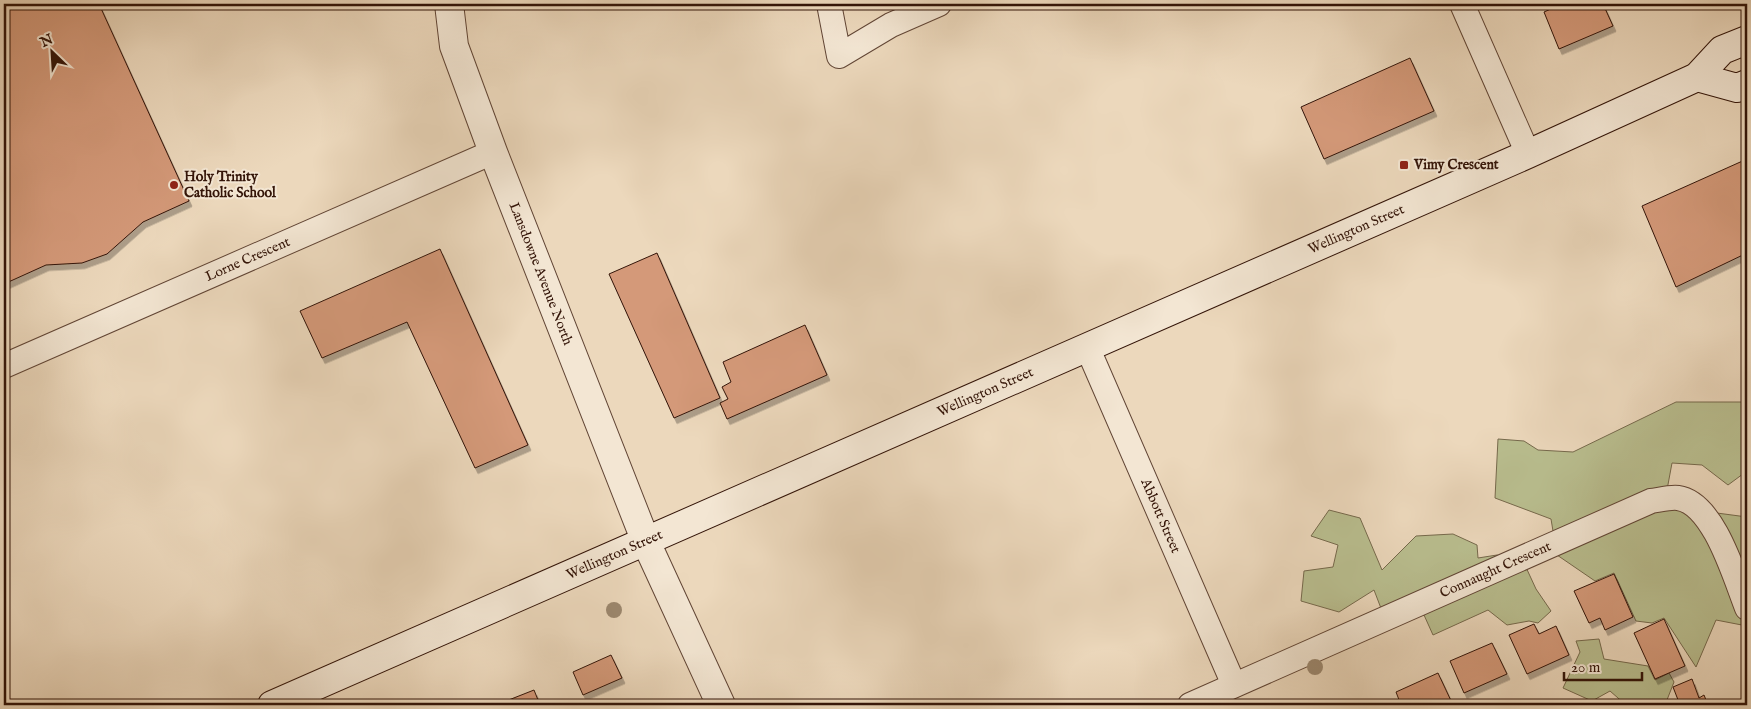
<svg xmlns="http://www.w3.org/2000/svg" width="1751" height="709" viewBox="0 0 1751 709" font-family="'IM FELL English',serif">
<style>
.green{fill:#b9be8f;stroke:#76694c}
.building{fill:#d49979;stroke:#331408;filter:url(#shadow)}
.lines{fill:none;stroke-linecap:round;stroke-linejoin:round}
.minor-casing{stroke:#614535;stroke-width:26}
.tertiary-casing{stroke:#614535;stroke-width:30}
.secondary-casing{stroke:#331408;stroke-width:30}
.minor{stroke:#f3e6d3;stroke-width:24}
.tertiary{stroke:#f3e6d3;stroke-width:28}
.secondary{stroke:#f3e6d3;stroke-width:28}
.tree{fill:#9c886f}
.poi-dot{fill:#8f2418;stroke:#f3e6d3;stroke-width:2}
.labels{text-anchor:middle;dominant-baseline:central;stroke-width:4;stroke-linejoin:round;paint-order:stroke}
.poi-label{font-size:14px;font-weight:bold;fill:#331408;stroke:#f3e6d3;text-anchor:start}
.street-label{font-size:14px;fill:#331408;stroke:#f3e6d3}
</style>
<defs>
<filter id="shadow"><feDropShadow dx="3" dy="5.5" stdDeviation="0" flood-color="#0004"/></filter>
</defs>
<rect width="100%" height="100%" fill="#ecd8bc"/>
<filter id="stains"><feTurbulence type="fractalNoise" baseFrequency=".004" numOctaves="4"/><feColorMatrix values="0 0 0 0 .2 0 0 0 0 .09 0 0 0 0 .02 0 0 0 .5 -.17"/></filter>
<radialGradient id="worn" r=".72"><stop offset=".6" stop-color="#630" stop-opacity="0"/><stop offset="1" stop-color="#630" stop-opacity=".3"/></radialGradient>
<path class="green" d="M1676,402h67l4,6v63l-19,14 -26,-20 -30,-2 -8,43 83,11v109l-31,-6 -20,47 -32,-49 -12,5 -16,-2 -22,-48 -19,8 -38,-26 -6,-36 -56,-21 3,-59 26,2 14,9 35,2z
M1329,510l31,8 22,52 34,-34 37,-2 24,11 1,13 19,-3 27,8 12,26 15,22 -13,12 -9,-2 -22,4 -19,-15 -55,25 -9,-20 -37,9 -13,-34 -35,22 -38,-11 3,-30 29,-4 5,-22 -27,-9z
M1599,639l5,20 44,7 7,14 14,-7 5,9 -9,23h-39l-16,-14 -18,10 -29,-13 17,-36 -4,-11z"/>
<path class="building" d="M4,4h95l90,197 -46,21 -36,32 -25,9 -36,2 -42,19z
M1562,4h41l10,22 -54,23 -15,-37z
M1410,58l24,53 -110,48 -23,-52z
M1747,159v94l-71,34 -34,-81z
M440,249l88,196 -53,23 -68,-146 -85,36 -22,-47z
M657,253l63,145 -46,20 -65,-144z
M805,325l22,50 -100,44 -7,-16 8,-4 -6,-12 9,-5 -8,-20z
M1614,574l19,43 -28,13 -5,-12 -11,5 -15,-32z
M1664,619l21,47 -30,13 -21,-46z
M1534,624l5,10 17,-8 13,29 -42,19 -18,-39z
M1492,643l15,31 -43,19 -14,-32z
M611,655l11,23 -39,17 -10,-23z
M1438,673l15,32h-52l-5,-13z
M1692,679l7,19 5,-3 4,10h-28l-7,-18z
M534,690l6,15h-44z"/>
<g class="lines">
<g class="minor-casing">
<g id="minor">
<path d="M829,4l10,52 52,-31 48,-21"/>
<path d="M1462,4l66,150"/>
<path id="s1" d="M1088,349l146,336"/>
<path id="s2" d="M4,366l489,-214"/>
<path id="s3" d="M1190,705l461,-204c8,-1 19,-4 27,-3 36,5 57,80 69,110"/>
</g>
</g>
<g class="tertiary-casing">
<g id="tertiary">
<path id="s4" d="M449,4l5,42 39,106 153,390 75,163"/>
</g>
</g>
<g class="secondary-casing">
<g id="secondary">
<path d="M1697,77l40,11 10,-4"/>
<path id="s5" d="M272,705l1256,-551 169,-77 25,-27 25,-10"/>
</g>
</g>
<use href="#minor" class="minor"/>
<use href="#tertiary" class="tertiary"/>
<use href="#secondary" class="secondary"/>
</g>
<g class="tree">
<circle cx="614" cy="610" r="8"/>
<circle cx="1315" cy="667" r="8"/>
</g>
<g class="poi-dot">
<rect x="1399" y="160" width="10" height="10" rx="2.5"/>
<circle cx="174" cy="185" r="5"/>
</g>
<g class="labels">
<g class="poi-label">
<text x="1414" y="165">Vimy Crescent</text>
<text x="184" y="177">Holy Trinity<tspan x="184" dy="16">Catholic School</tspan></text>
</g>
<g class="street-label">
<text stroke="none"><textPath href="#s5" startOffset="1184">Wellington Street</textPath></text>
<text stroke="none"><textPath href="#s2" startOffset="266">Lorne Crescent</textPath></text>
<text stroke="none"><textPath href="#s4" startOffset="286">Lansdowne Avenue North</textPath></text>
<text stroke="none"><textPath href="#s5" startOffset="779">Wellington Street</textPath></text>
<text stroke="none"><textPath href="#s1" startOffset="182">Abbott Street</textPath></text>
<text stroke="none"><textPath href="#s5" startOffset="374">Wellington Street</textPath></text>
<text stroke="none"><textPath href="#s3" startOffset="334">Connaught Crescent</textPath></text>
</g>
</g>
<rect width="1751" height="709" fill="none" stroke="#ecd8bc" stroke-width="20"/>
<rect x="5" y="5" width="1741" height="699" fill="none" stroke="#331408" stroke-width="2.5"/>
<rect x="10" y="10" width="1731" height="689" fill="none" stroke="#331408"/>
<g transform="translate(52 52) rotate(335)" stroke="#f3e6d3" stroke-width="4" paint-order="stroke">
<path d="M0-4L9 19L0 12L-9 19Z" fill="#331408"/>
<text y="-8" font-size="14" font-weight="bold" text-anchor="middle" fill="#331408">N</text>
</g>
<path d="M1564 672v8h78v-8" fill="none" stroke="#331408" stroke-width="2.5"/>
<text x="1571" y="672" font-size="15" fill="#331408" stroke="#f3e6d3" stroke-width="4" paint-order="stroke">20 m</text>
<rect width="100%" height="100%" filter="url(#stains)"/>
<rect width="100%" height="100%" fill="url(#worn)"/>
</svg>
